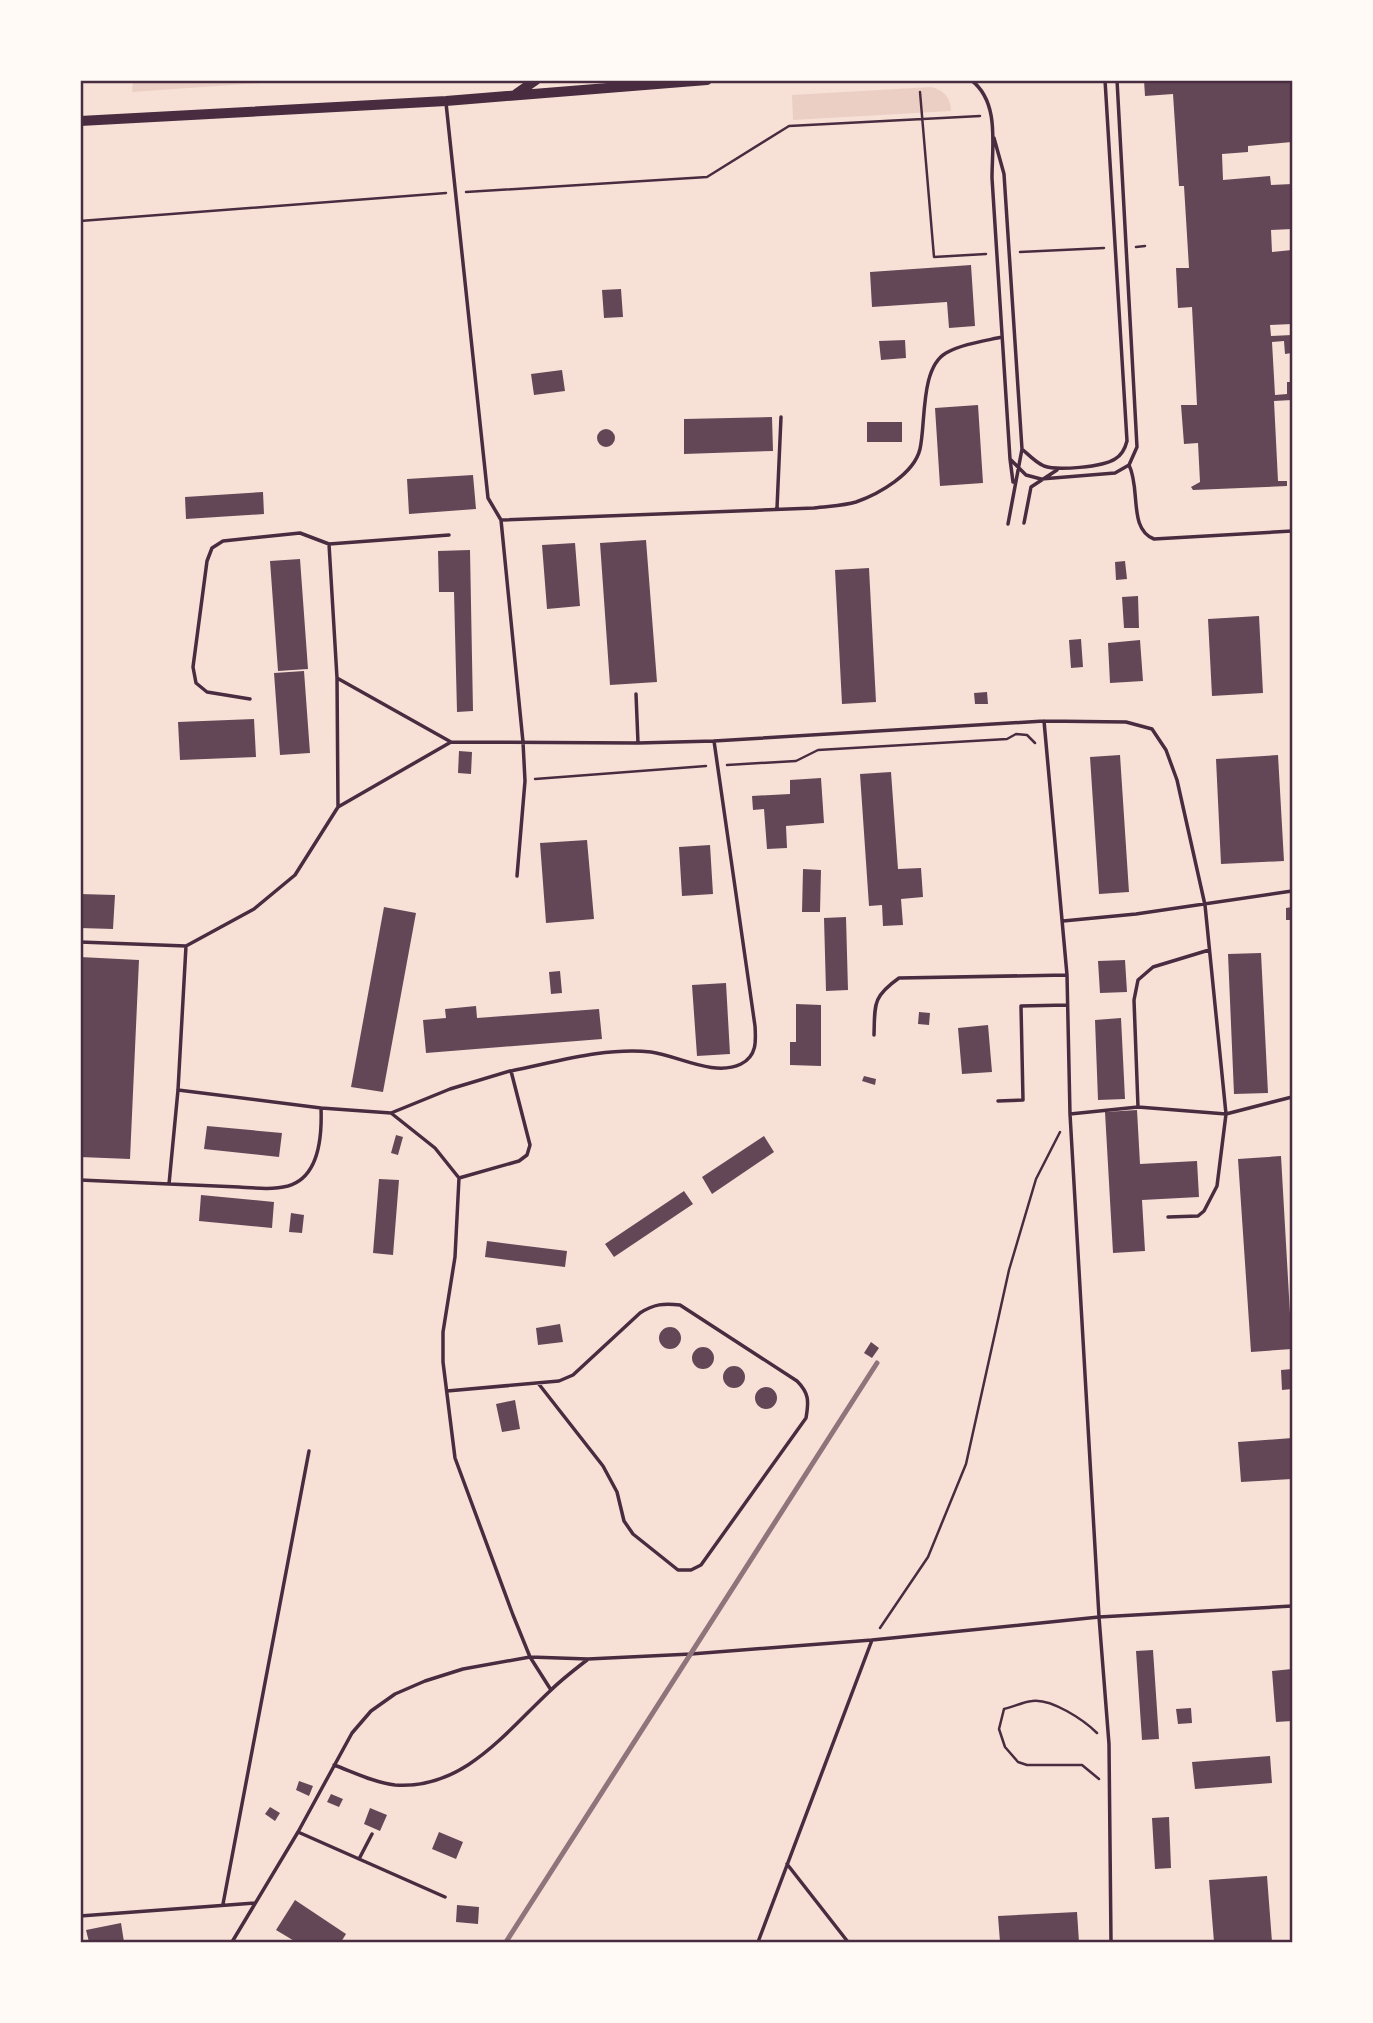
<svg xmlns="http://www.w3.org/2000/svg" width="1373" height="2023" viewBox="0 0 1373 2023" font-family="'Work Sans',sans-serif">
<style>
.green{fill:#ebcfc5}
.building{fill:#644757}
.lines{fill:none;stroke-linecap:round;stroke-linejoin:round}
.path{stroke:#4a2c40;stroke-width:2.5}
.service{stroke:#4a2c40;stroke-width:3.5}
.secondary{stroke:#4a2c40;stroke-width:10}
.rail{stroke:#8f747c;stroke-width:5}
.neatline{fill:none;stroke:#4a2c40;stroke-width:2.5}
</style>
<rect width="100%" height="100%" fill="#f7e1d7"/>
<path class="green" d="M133,81v-1l157,1 -158,11z
M931,87c13,3 20,11 20,24l-158,9 -1,-25z"/>
<path class="building" d="M1144,80h147l1,62 -44,4v6l-26,2 1,26 47,-4 1,9 21,-1v45l-21,1 1,22 20,-2v74l-22,1 1,11 21,-1v18l-7,1 -1,-13 -12,1 3,53 12,-1v-12h5v18l-18,1 4,80h9v5l-94,4 -2,-3 9,-5 -2,-39 -14,1 -3,-39h16l-5,-98 -14,1 -2,-40h13l-5,-82h-5l-6,-92 -28,2z
M971,265l4,61 -26,2 -2,-26 -75,5 -2,-35z
M621,289l2,28 -19,1 -2,-28z
M905,340l1,18 -25,2 -2,-19z
M562,370l3,21 -31,4 -3,-21z
M978,405l5,78 -43,3 -5,-78z
M772,417l1,34 -89,3v-35z
M867,422h35v20h-35z
M597 438a9 9 0 1 1 18 0a9 9 0 1 1-18 0Z
M473,475l3,34 -67,5 -2,-35z
M263,492l1,22 -78,5 -1,-22z
M646,540l11,142 -47,3 -10,-142z
M575,543l5,63 -33,3 -5,-64z
M470,550l3,161 -16,1 -3,-120h-15l-1,-41z
M300,559l8,110 -30,2 -8,-110z
M1125,561l2,18 -11,1 -1,-18z
M869,568l7,134 -34,2 -7,-134z
M1138,596l1,32h-15l-2,-31z
M1259,616l4,77 -51,3 -4,-77z
M1081,639l2,28 -12,1 -2,-28z
M1140,640l3,41 -33,2 -2,-40z
M304,671l6,82 -30,2 -6,-82z
M987,692l1,12h-13l-1,-11z
M254,719l2,38 -76,3 -2,-38z
M459,751l13,1 -1,22 -13,-1z
M1120,755l9,137 -30,2 -9,-137z
M1278,755l6,106 -63,3 -5,-105z
M891,772l7,97 23,-1 2,29 -22,2 2,26 -20,1 -1,-21 -13,1 -9,-132z
M821,778l3,45 -38,3 1,22 -20,1 -3,-40 -11,1 -1,-14 38,-2v-14z
M587,840l7,79 -48,4 -6,-80z
M710,845l3,49 -31,2 -3,-49z
M803,869l18,1 -1,42h-18z
M80,894l35,1 -2,34 -33,-1z
M384,907l32,6 -33,179 -32,-5z
M1292,907v13h-6v-12z
M846,917l2,73 -22,1 -2,-73z
M1261,953l7,140 -34,1 -6,-140z
M80,957l59,3 -9,199 -50,-2z
M1125,960l2,32 -27,1 -2,-32z
M560,971l2,22 -11,1 -2,-22z
M726,983l4,71 -33,2 -5,-71z
M796,1004l25,1v61l-31,-1v-23h6z
M476,1006l1,12 122,-9 3,30 -176,14 -3,-33 23,-2 -1,-9z
M919,1012l11,1 -1,12 -11,-1z
M1121,1018l4,81 -27,1 -3,-80z
M988,1025l4,47 -30,2 -4,-46z
M864,1076l12,3 -1,6 -13,-4z
M1137,1110l3,54 57,-3 2,36 -57,3 3,51 -32,2 -8,-141z
M207,1126l75,7 -3,24 -75,-8z
M396,1135l7,2 -5,18 -7,-2z
M764,1136l10,16 -62,42 -10,-17z
M1281,1156l11,193 -41,3 -13,-193z
M379,1179l20,1 -6,75 -20,-2z
M684,1191l9,13 -79,53 -9,-13z
M201,1195l73,7 -2,26 -73,-7z
M291,1213l13,2 -2,18 -13,-1z
M487,1241l80,10 -2,16 -80,-10z
M560,1324l3,18 -25,3 -2,-17z
M659 1338a11 11 0 1 1 22 0a11 11 0 1 1-22 0Z
M871,1342l8,6 -7,10 -8,-5z
M692 1358a11 11 0 1 1 22 0a11 11 0 1 1-22 0Z
M723 1377a11 11 0 1 1 22 0a11 11 0 1 1-22 0Z
M1292,1369v20l-10,1 -1,-20z
M755 1398a11 11 0 1 1 22 0a11 11 0 1 1-22 0Z
M515,1400l5,29 -18,3 -6,-28z
M1292,1438v41l-51,3 -3,-40z
M1153,1650l6,89 -17,1 -6,-89z
M1292,1669v52l-16,1 -4,-51z
M1191,1708l1,15 -14,1 -2,-15z
M1270,1756l2,27 -77,6 -3,-27z
M299,1781l14,5 -4,10 -13,-6z
M331,1794l12,5 -4,8 -12,-5z
M270,1807l10,6 -5,8 -10,-7z
M370,1808l17,7 -7,16 -16,-7z
M1169,1817l2,51 -16,1 -3,-51z
M439,1832l24,10 -7,17 -24,-10z
M1267,1876l5,66h-58l-5,-62z
M295,1900l51,34 -5,8h-45l-20,-12z
M457,1905l22,2 -1,17 -22,-2z
M1077,1912l2,30h-79l-2,-26z
M121,1923l3,19h-35l-3,-12z"/>
<g class="lines">
<path class="path" d="M920,92l14,165 52,-3
M466,192l241,-15 82,-51 191,-10
M80,221l366,-28
M1136,247l9,-1
M1020,252l84,-4
M727,765l69,-4 22,-11 189,-11 9,-5 11,1 8,8
M535,779l171,-13
M880,1628l48,-71 38,-93 43,-194 27,-91 24,-47
M1097,1733c-13,-13 -46,-35 -65,-32 -9,1 -19,6 -28,8l-5,20 6,18 13,15 9,3h55l17,14"/>
<path class="service" d="M971,80c29,22 21,65 21,98l18,281 16,16 15,4 74,-6 14,-8 8,-18 -20,-367
M446,103l42,395 13,22 22,222 2,39 -8,95
M994,138l10,36 18,275c7,6 13,13 22,17 13,5 59,1 71,-7 7,-4 10,-10 12,-18l-22,-361
M1010,459l3,23
M1129,465c12,24 -1,64 25,74l138,-8
M777,508l4,-91
M501,520l313,-12c13,-2 29,-2 42,-6 23,-8 58,-28 64,-53 6,-26 0,-81 26,-96 16,-9 38,-12 56,-16
M1024,523l7,-36 26,-17
M1008,524l14,-75
M329,544l8,134 114,64
M337,678l1,128
M636,694l2,49
M250,699l-43,-7 -11,-9 -3,-16 14,-106 5,-13 11,-7 77,-8 29,11 120,-9
M1044,721l23,254 3,139 29,503 10,127 2,198
M1063,921l73,-7 156,-23
M80,942l106,4 68,-37 41,-34 43,-68 113,-65 187,1 76,-2 330,-20 82,1 26,7 14,21 11,30 28,125 21,209 -9,72 -13,25 -6,5 -30,1
M874,1035c1,-30 -2,-38 25,-57l168,-3
M178,1090l143,18
M998,1101l25,-1 -2,-94 46,-1
M1138,1107l-4,-107 4,-20 15,-13 56,-17
M391,1113l44,35 24,30
M1070,1114l68,-7 88,7 66,-17
M80,1180l89,4 9,-94 8,-144
M169,1184c24,1 47,2 70,3 16,1 33,3 49,-1 32,-9 34,-52 33,-78l70,5 59,-24 60,-18
M447,1391l112,-10 14,-6 67,-62c14,-9 24,-10 40,-8l117,76c12,12 12,20 9,37l-105,147 -10,5h-13l-45,-36 -9,-13 -7,-29 -14,-26 -65,-83
M551,1690l-21,-33 -17,-42 -58,-157 -12,-96v-30l12,-75 4,-79 60,-17 8,-6 3,-10 -19,-74c45,-9 94,-24 140,-19 28,4 63,25 90,12 16,-8 15,-23 14,-38l-41,-285
M334,1765c19,7 41,18 61,20 68,5 110,-52 155,-94 11,-11 24,-21 37,-31
M298,1832l147,65
M359,1859l13,-25
M787,1864l61,78
M223,1904l86,-453
M80,1916l175,-13
M232,1942l66,-110 54,-99 19,-22 24,-17 30,-13 38,-12 67,-12 58,2 103,-5 181,-14 227,-23 193,-11
M758,1942l114,-302"/>
<path class="secondary" d="M516,94l20,-14
M80,121l366,-20 261,-21"/>
<path class="rail" d="M506,1942l371,-579"/>
</g>
<rect width="1373" height="2023" fill="none" stroke="#fffaf5" stroke-width="164"/>
<rect x="82" y="82" width="1209" height="1859" class="neatline"/>
</svg>
